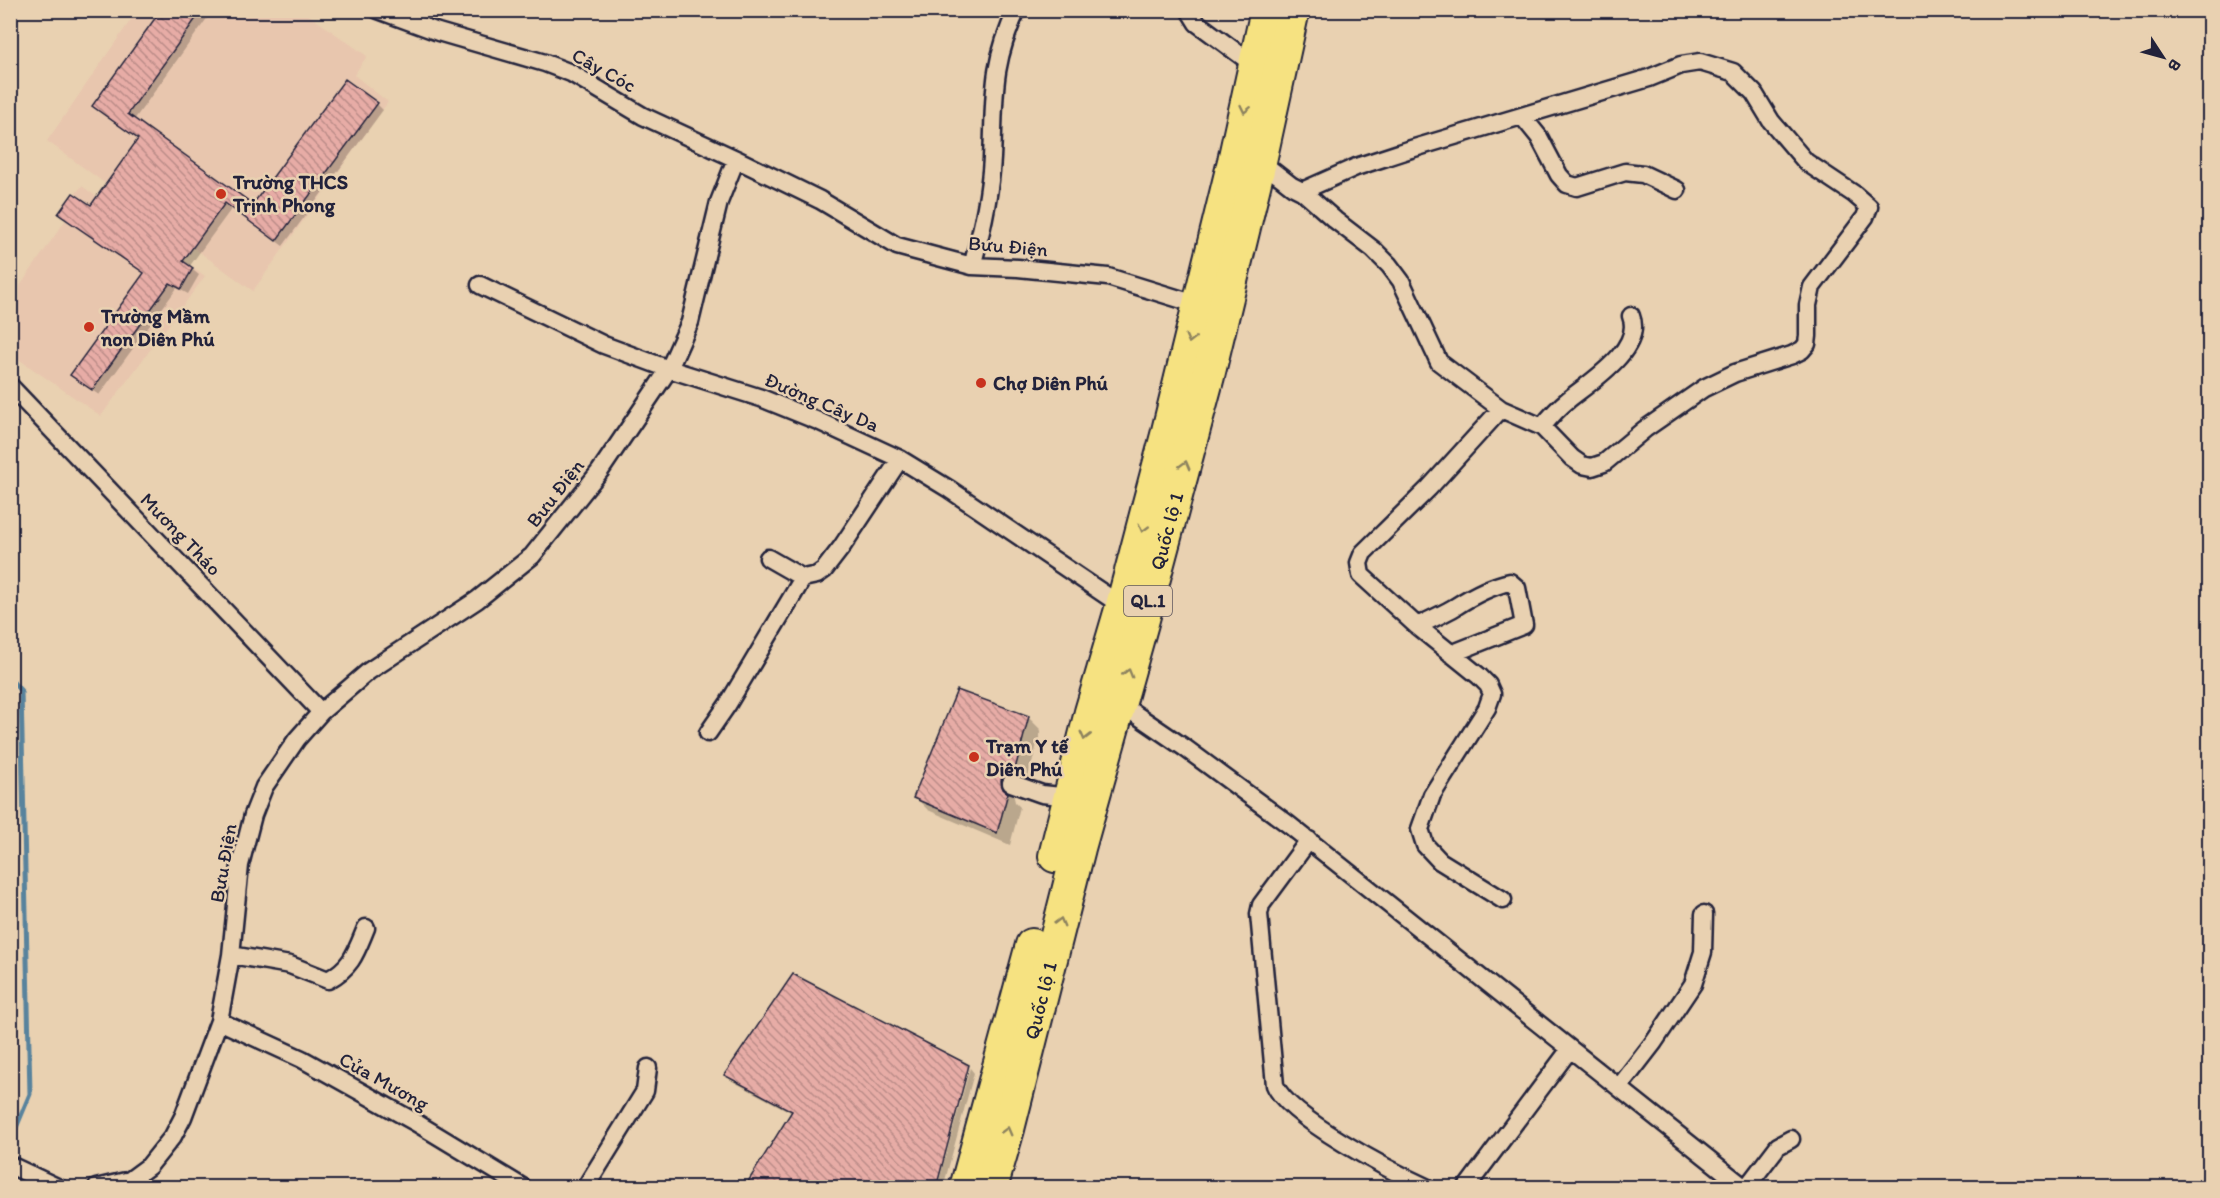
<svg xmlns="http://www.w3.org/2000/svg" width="2220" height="1198" viewBox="0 0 2220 1198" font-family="Itim,sans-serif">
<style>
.built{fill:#e8c6ae}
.shadow{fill:#0003}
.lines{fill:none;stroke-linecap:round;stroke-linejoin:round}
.stream{stroke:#59839d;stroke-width:5}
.building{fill:url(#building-back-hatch);stroke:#22223b;stroke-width:1.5}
.street-casing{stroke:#22223b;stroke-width:21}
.highway-casing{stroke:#22223b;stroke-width:36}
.street{stroke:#e9d1b1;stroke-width:16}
.highway{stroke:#f6e281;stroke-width:32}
.oneway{stroke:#8c825e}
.poi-dot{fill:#c8321e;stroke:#e9d1b1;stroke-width:2}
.labels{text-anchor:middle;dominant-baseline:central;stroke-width:5;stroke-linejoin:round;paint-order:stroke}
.shield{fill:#e9d1b1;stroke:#5e565e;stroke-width:1.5}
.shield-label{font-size:18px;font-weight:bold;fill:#22223b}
.street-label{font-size:20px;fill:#22223b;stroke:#e9d1b1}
.poi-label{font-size:20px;font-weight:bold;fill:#22223b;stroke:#e9d1b1;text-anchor:start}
</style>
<defs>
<pattern id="building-back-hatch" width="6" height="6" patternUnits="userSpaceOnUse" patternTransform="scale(1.5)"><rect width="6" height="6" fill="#e7aca6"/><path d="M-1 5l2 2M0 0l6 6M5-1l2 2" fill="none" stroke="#bb8c88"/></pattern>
</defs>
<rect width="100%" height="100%" fill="#e9d1b1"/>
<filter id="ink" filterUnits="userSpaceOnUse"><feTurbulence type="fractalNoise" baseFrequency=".0167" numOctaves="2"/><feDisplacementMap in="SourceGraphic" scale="12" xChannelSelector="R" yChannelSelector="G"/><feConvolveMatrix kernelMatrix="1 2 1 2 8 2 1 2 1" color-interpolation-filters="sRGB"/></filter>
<g filter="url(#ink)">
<path class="built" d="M137,11h166l64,45 -13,19 34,27 -135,189 -206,-150z
M82,186l123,90 -104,140 -90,-62v-55l56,-81 -8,-5z"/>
<path class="shadow" d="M162,10h51l-79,110 119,86 124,-102 6,6 -100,136 -51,-38 -43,59 10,8 -11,19 -11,-6 -78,107 -21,-14 67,-107 -85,-60 31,-7 48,-67 -39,-28z
M958,692l71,26 12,12 -15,55 -9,2 -4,6 2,9 5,5 -10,38 -82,-35 -13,-13z
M970,1068l4,5 -31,115h-6z
M726,1075l208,113 -202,-107z"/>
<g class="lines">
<path class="stream" d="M10,679l11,12 9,403 -20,48"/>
</g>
<path class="building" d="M161,10h41l-74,104 125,90 92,-125 33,24 -102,138 -51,-38 -42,58 10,7 -12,21 -11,-6 -78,107 -22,-15 74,-102 -86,-59 15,-21 18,12 47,-66 -46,-33z
M957,690l72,26 -15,57 -9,2 -4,5 2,9 5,4 -11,40 -84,-35z
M793,974l176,91 -33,123h-192l48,-77 -68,-36z"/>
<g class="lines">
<g class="street-casing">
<path id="street" d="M378,10l60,22 107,31 26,10 72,43 93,43
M1189,10l8,13 57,42
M1522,116l17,21 20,38 8,9 10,3 48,-15 18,2 34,16
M1260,161l32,25 10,5 54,-24 55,-18 238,-71 32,-13 19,-3 33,10 21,21 17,28 35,41 48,32 15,13 -4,10 -53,70 -4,18v31l-1,8 -5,6 -10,5 -57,18 -31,15 -59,41 -41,34 -12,4 -10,-2 -10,-7 -30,-31 -41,-18 -62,-47 -38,-81 -12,-16 -15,-15 -39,-30 -33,-29
M972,266c10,-35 18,-71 20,-108 3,-58 -2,-92 25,-148
M480,285l124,60 65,24 92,29 57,23 82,38 49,30 173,117
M10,386l311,326
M1501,409l-72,79 -66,65 -4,10 2,12 56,51 62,50 9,9 4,9 -5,14 -55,87 -12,34 5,16 15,16 63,39
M1542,427c8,-10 16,-19 26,-27 22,-18 76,-51 63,-84
M768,558l35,20 14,-3 7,-5 17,-22 59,-89
M1417,626c13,-6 26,-12 38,-19 17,-11 35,-21 55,-25l7,6 7,37 -73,29
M1119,703l66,45 103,76 457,364
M708,733l20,-29 75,-126
M1011,783l31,11 28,3
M1309,840l-48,65 -2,9 16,171c13,33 118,87 153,103
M231,955l59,10 38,15c24,-13 28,-28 38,-52
M219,1021l83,38 113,63 109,66
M1620,1086l34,-44 39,-58 10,-32 1,-38
M10,1165l49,23
M96,1188l34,-8 19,-14 24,-30 10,-19 36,-96 12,-66 9,-90 13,-50 11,-28 33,-48 24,-27 48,-41 108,-71 55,-44 68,-85 69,-102 21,-47 29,-120 17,-43 84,41 77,46 75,20 46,2 90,9 91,28
M585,1188l60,-97 3,-23
M1466,1188l104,-139
M1746,1188l32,-42 13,-7"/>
</g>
<g class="highway-casing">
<g id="highway">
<path d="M1055,856l36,-144 31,-106 45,-171 67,-274 33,-151"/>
<path d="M966,1188l66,-243"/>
<path id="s1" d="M991,1188l17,-59 71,-281 63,-225 66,-247 52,-215 33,-151"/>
</g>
</g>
<use href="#street" class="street"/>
<use href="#highway" class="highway"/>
</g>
<defs><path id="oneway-chevron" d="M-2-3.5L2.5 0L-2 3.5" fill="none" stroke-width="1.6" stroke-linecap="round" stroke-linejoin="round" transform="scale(1.5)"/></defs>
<g class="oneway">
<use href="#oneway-chevron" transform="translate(1245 109) rotate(102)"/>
<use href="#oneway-chevron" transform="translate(1190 339) rotate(104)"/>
<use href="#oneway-chevron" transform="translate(1185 465) rotate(-75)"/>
<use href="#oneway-chevron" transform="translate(1143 528) rotate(105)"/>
<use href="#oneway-chevron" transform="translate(1128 673) rotate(-74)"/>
<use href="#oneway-chevron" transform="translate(1085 736) rotate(104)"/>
<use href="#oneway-chevron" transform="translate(1060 922) rotate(-75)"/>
<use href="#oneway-chevron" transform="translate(1007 1131) rotate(-75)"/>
</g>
</g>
<g class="poi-dot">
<circle cx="221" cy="194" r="6"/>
<circle cx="89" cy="327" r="6"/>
<circle cx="981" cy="383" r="6"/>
<circle cx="974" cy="757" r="6"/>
</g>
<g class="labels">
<rect class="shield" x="1124" y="586" width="48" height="30" rx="4.5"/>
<g class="shield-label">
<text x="1148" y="601">QL.1</text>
</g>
<g class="street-label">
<text transform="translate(604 70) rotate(29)">Cây Cóc</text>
<text transform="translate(1008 246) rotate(5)">Bưu Điện</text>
<text transform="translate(822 402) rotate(23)">Đường Cây Da</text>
<text transform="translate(555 493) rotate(-52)">Bưu Điện</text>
<text stroke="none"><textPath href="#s1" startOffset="680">Quốc lộ 1</textPath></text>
<text transform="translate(181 534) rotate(46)">Mương Tháo</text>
<text transform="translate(223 863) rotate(-80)">Bưu Điện</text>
<text stroke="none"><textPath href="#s1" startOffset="194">Quốc lộ 1</textPath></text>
<text transform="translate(384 1081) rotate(29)">Cửa Mương</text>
</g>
<g class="poi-label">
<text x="233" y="182">Trường THCS<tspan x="233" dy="23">Trịnh Phong</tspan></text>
<text x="101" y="316">Trường Mầm<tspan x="101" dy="23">non Diên Phú</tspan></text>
<text x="993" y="383">Chợ Diên Phú</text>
<text x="986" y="746">Trạm Y tế<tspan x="986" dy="23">Diên Phú</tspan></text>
</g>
</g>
<rect width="2220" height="1198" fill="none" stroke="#e9d1b1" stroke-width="36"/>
<rect x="18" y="18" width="2184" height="1162" fill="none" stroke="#22223b" stroke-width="2" filter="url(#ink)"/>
<g transform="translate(2163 57) rotate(126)" stroke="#e9d1b1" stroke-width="4.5" paint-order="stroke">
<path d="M0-4.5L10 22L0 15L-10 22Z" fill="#22223b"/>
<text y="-9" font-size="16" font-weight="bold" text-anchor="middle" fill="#22223b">B</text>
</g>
</svg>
